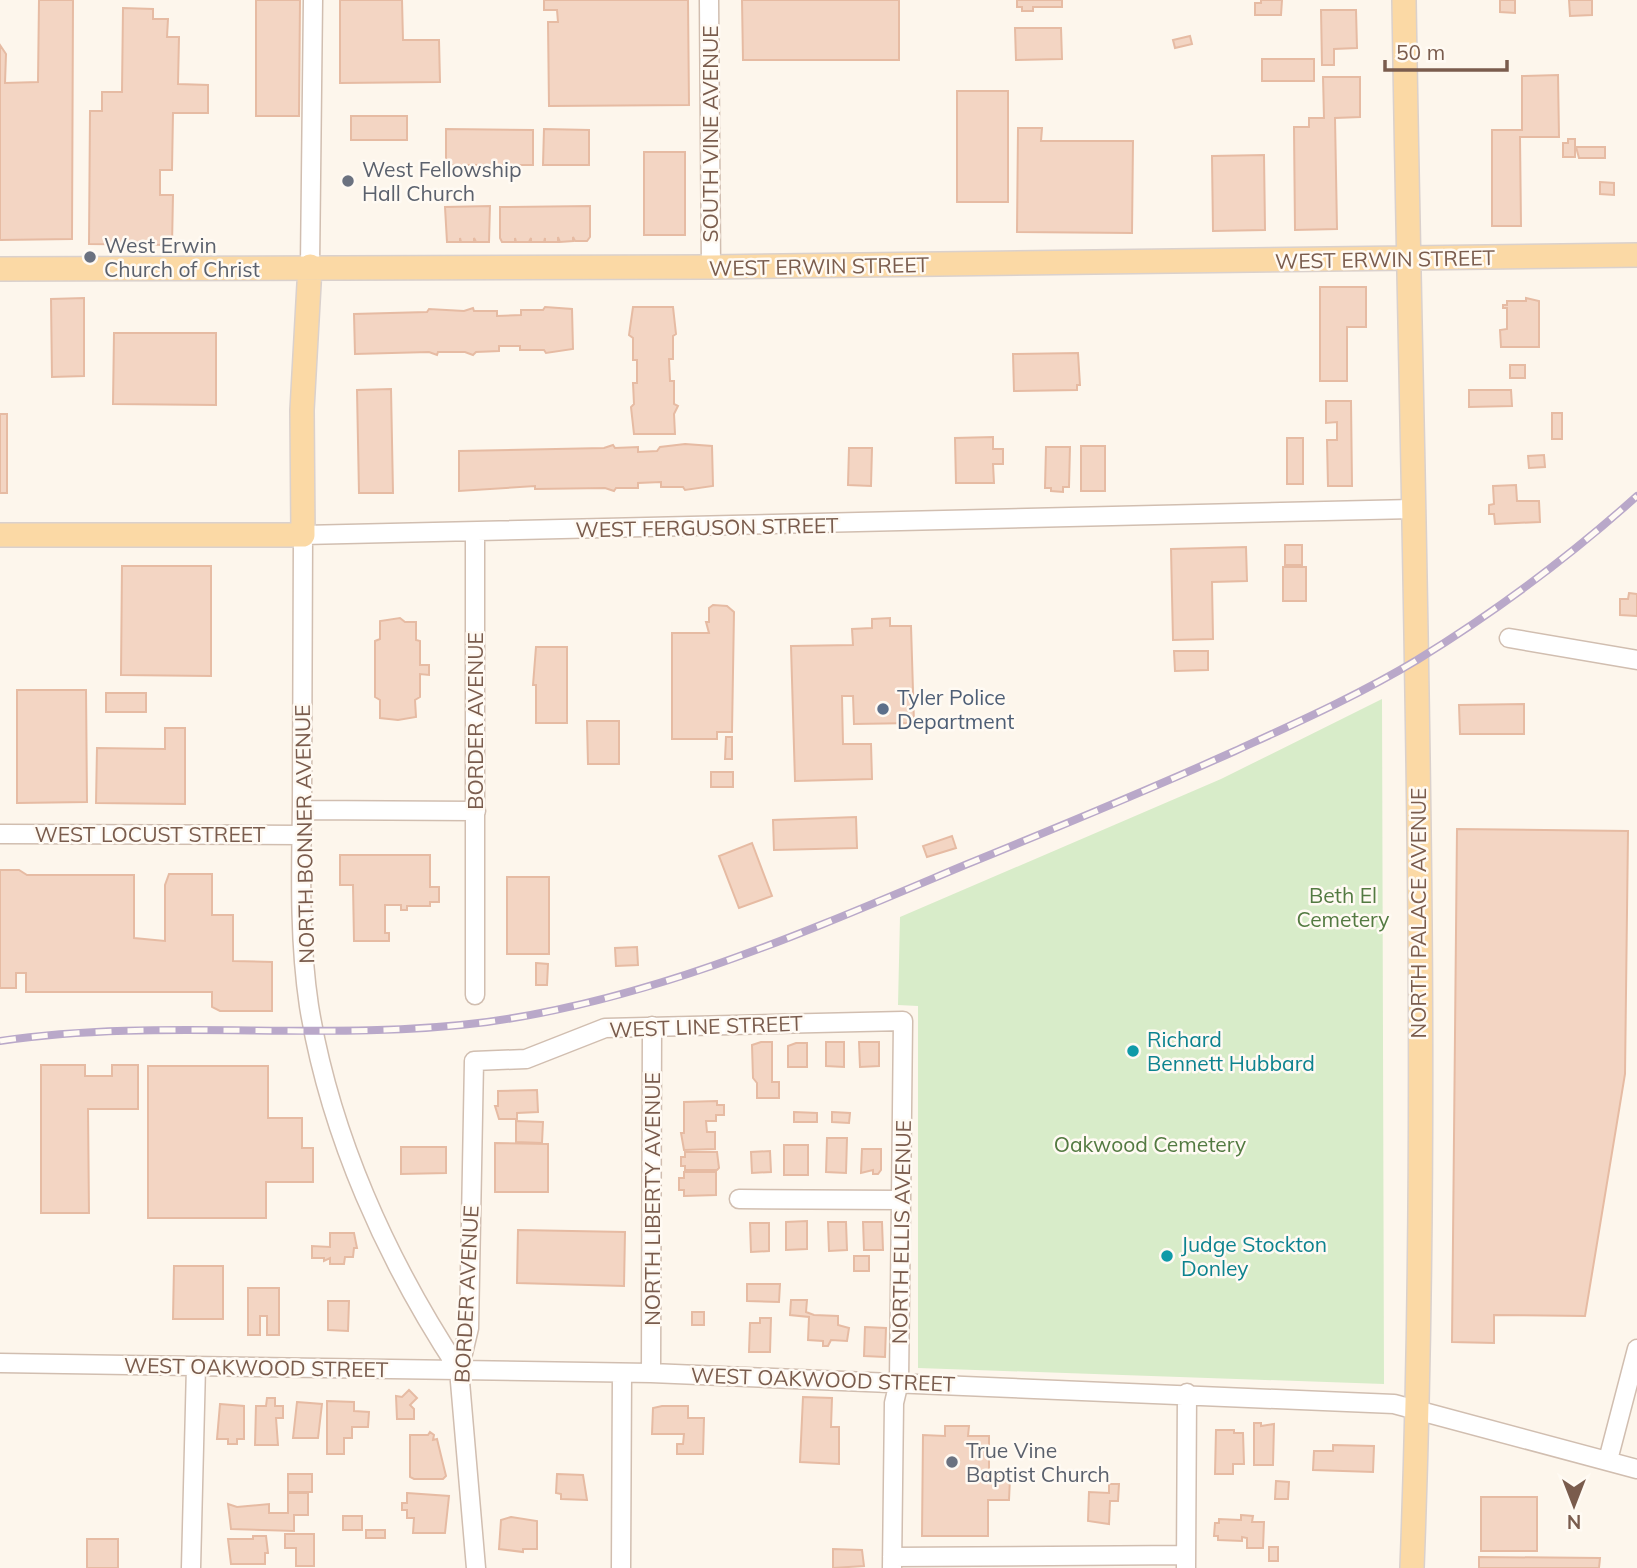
<svg xmlns="http://www.w3.org/2000/svg" width="1637" height="1568" viewBox="0 0 1637 1568" font-family="Mulish,sans-serif">
<style>
.green{fill:#d8ecc9}
.building{fill:#f3d5c3;stroke:#e6bba3;stroke-width:2}
.lines{fill:none;stroke-linecap:round;stroke-linejoin:round}
.minor-casing{stroke:#d1beb0;stroke-width:21}
.major-casing{stroke:#dad1cd;stroke-width:26}
.minor{stroke:#fff;stroke-width:18}
.major{stroke:#fbd9a5;stroke-width:23}
.rail-casing{stroke:#b9a8c9;stroke-width:8}
.rail{stroke:#fffaf3;stroke-width:5;stroke-dasharray:16;stroke-linecap:butt}
.worship-dot{fill:#6b7280;stroke:#fffaf3;stroke-width:2.5}
.service-dot{fill:#5c6f8a;stroke:#fffaf3;stroke-width:2.5}
.culture-dot{fill:#0f9aa8;stroke:#fffaf3;stroke-width:2.5}
.labels{text-anchor:middle;dominant-baseline:central;stroke-width:5;stroke-linejoin:round;paint-order:stroke}
.street-label{font-size:21px;fill:#7a5c4d;stroke:#fffaf3}
.worship-label{font-size:21px;fill:#5b616d;stroke:#fffaf3;text-anchor:start}
.service-label{font-size:21px;fill:#4e5e75;stroke:#fffaf3;text-anchor:start}
.park-label{font-size:21px;fill:#537a41;stroke:#fffaf3}
.culture-label{font-size:21px;fill:#0d838f;stroke:#fffaf3;text-anchor:start}
</style>
<rect width="100%" height="100%" fill="#fdf6ec"/>
<path class="green" d="M1382,699l2,685 -466,-16v-362l-20,-1 2,-88 321,-138z"/>
<path class="building" d="M39,0h34l-1,239 -72,1v-195l6,9 -1,29 33,-1z
M256,0h44l-1,116h-43z
M340,0h62l1,40h36l1,42 -100,1z
M544,0h144l1,105 -140,1 -1,-84h10l-1,-12h-13z
M742,0h157v60h-156z
M1017,0h45v7h-29v4h-11v-4h-5z
M1261,0h21l-1,15h-26v-12h6z
M1500,0h15v13l-15,-1z
M1569,0h23v15l-22,1z
M123,8l30,1v10h15l-1,18h12l-1,47 30,1v28h-35l-1,57h-12v25h13l-1,50 -83,-1 1,-133h12v-19h20z
M1321,10h35l1,38 -23,1v16h-12z
M1015,28h46l1,31 -46,1z
M1190,36l2,8 -17,4 -2,-8z
M1262,59h52v22h-52z
M1558,75l1,62h-39l1,89h-29v-96h30v-54z
M1323,77h37v40l-25,1 2,111 -42,1 -1,-103h15v-9h15z
M957,91h51v111h-51z
M351,116h56v24h-56z
M1018,128h24l-1,13h92l-1,92 -115,-1z
M446,129l87,1v35h-87z
M544,129l45,1v35h-46z
M1568,139h7v18h-12v-14h5z
M1576,147h29v11h-26z
M644,152h41v83h-41z
M1264,155l1,75 -52,1 -1,-75z
M1600,182l14,1v12l-14,-1z
M490,206l-1,36h-13l-2,-4v4h-13l-1,-4v4h-13l-2,-35z
M590,206v31l-3,4h-12l-2,-4v4l-13,1 -2,-5v5h-13v-4l-1,4h-13v-4l-2,4h-13l-1,-4v4h-13l-2,-4v-31z
M1320,287h46v40h-19v54h-27z
M84,298v78l-32,1 -1,-78z
M1526,298l13,3v46h-38l-1,-17 7,-1v-21h-4v-3h4v-4h19z
M545,307l27,2 1,40 -27,4 -2,-3h-24v-4h-21v5l-23,1 -3,3 -8,-3h-27l-1,3 -8,-3 -74,2 -1,-40 73,-2 2,-3 35,2 9,-3 1,3h23v5l24,-1v-5h22z
M633,307h40l3,27 -3,2v23h-4l1,22h4v23l4,2 -4,8 1,20h-41l-3,-27 3,-3 -1,-21h4v-23h-4v-22l-4,-3z
M114,333h102v72l-103,-1z
M1078,353l2,32h-3v5l-63,1 -1,-37z
M1510,365h15v13h-15z
M391,389l2,104h-34l-2,-103z
M1469,390h42l1,16 -43,1z
M1326,401h25l1,85h-24l-1,-46h10v-18l-11,1z
M1552,413h10v26h-10z
M0,414h7v79h-7z
M993,437v12h10v15h-10l1,19h-38l-1,-45z
M1287,438h16v46h-16z
M685,444l27,2 1,40 -28,4 -2,-3h-22v-5l-23,1v5h-22l-2,3 -9,-3 -70,1v-3l-76,5v-40l145,-3 9,-3 2,3 23,-1v5l19,-1 3,-4z
M1081,446h24v45h-24z
M1046,447h24l-1,40h-6v5l-12,-1v-3h-6z
M849,448h23l-1,38 -23,-1z
M1544,455l1,12 -16,1 -1,-12z
M1516,485l1,16h22l1,21 -45,2 -1,-10h-5v-9l5,-1 -1,-18z
M1285,545h17v20h-17z
M1246,547l1,34 -35,1 1,57 -40,1 -2,-91z
M122,566h89v110l-90,-1z
M1283,567h23v34h-23z
M1629,593l8,1v22l-17,-1v-16h8z
M713,605l14,1 7,6 -2,120h-15v7h-45v-106h37l-3,-11h3v-14z
M400,618l5,4h11v18l4,1v24h9v10l-9,-1v23l-5,3 1,17 -18,3 -18,-2v-18l-5,-3v-56l5,-2v-18z
M890,618v8h21l3,97 -60,1 -1,-28h-11l1,48h28l1,35 -77,2 -4,-135 62,-1 -1,-16 20,-1v-9z
M536,647h31v76h-31v-38h-3z
M1174,651h34v19l-33,1z
M17,690h69l1,112 -70,1z
M106,693h40v19h-40z
M1524,704v30h-64l-1,-29z
M587,721h32v43h-31z
M165,728h20v76l-89,-1 1,-55 68,1z
M726,737h6v22h-7z
M711,772h22v15h-22z
M856,817l1,31 -83,2 -1,-30z
M1457,829l171,2 -3,243 -40,242 -91,-1v28l-42,-1z
M952,836l4,12 -29,9 -4,-11z
M752,843l20,53 -33,12 -20,-52z
M340,855h90v32h9v15h-9v4h-23v4h-6v-5h-16v28h4v8h-35l-1,-56h-13z
M0,870h19l8,5h107v63l31,3v-56l4,-11h43v41h21v46l39,1v49h-52l-8,-4v-15h-186v-19h-10v15h-16z
M507,877h42v77h-42z
M637,947l1,18 -22,1 -1,-18z
M536,963l12,1 -1,21h-11z
M761,1042h11v40h7v16h-22v-15l-4,-5 -1,-33z
M826,1042h18v25l-18,-1z
M859,1042h20v24l-19,1z
M796,1043h11v24h-19v-21z
M41,1065h44v11h27v-11h26v44h-50l1,104h-48z
M148,1066h120v52h34v30h11v34h-47v36h-118z
M537,1090l1,22 -21,1v6h-18l-4,-13h3v-15z
M717,1101v4h7v10h-8v6h-10l1,11h8v17l-31,1 -3,-17h3v-31z
M794,1112l23,1v9h-23z
M832,1112l18,1 -1,10 -17,-1z
M516,1121l27,1 -1,21 -26,-1z
M827,1138h20l-1,35 -20,-1z
M495,1143l53,1v48h-53z
M784,1145h24v30h-24z
M401,1147h45v26l-45,1z
M862,1149h19v21l-3,4h-5v-4l-12,3z
M770,1151l1,21 -19,1 -1,-21z
M685,1152h32l2,16 -2,2h-32v-4h-4v-9h4z
M684,1172h32v23l-32,1v-6h-5v-12h5z
M807,1221v28l-21,1v-28z
M828,1222h18l1,28 -18,1z
M863,1222h19l1,28h-19z
M750,1223h19v28l-18,1z
M518,1230l107,2 -1,54 -107,-3z
M330,1233h24l3,15h-3l-1,9h-8l-1,7h-14v-6l-6,3v-3h-12v-12l18,1z
M854,1256h15v15h-15z
M174,1266h49v53h-50z
M747,1284h33l-1,18 -32,-1z
M248,1288h31v47h-12v-19h-7v19h-12z
M791,1300h16l-1,12 8,3 24,1v9l11,3 -2,13 -16,-1 -3,6h-5v-5l-15,-1 1,-23 -19,-2z
M328,1301h21l-1,30 -20,-1z
M692,1312h12v13h-12z
M760,1318h11l-1,34h-21l1,-29h10z
M865,1327l21,1 -1,29 -21,-1z
M409,1390l8,8 -7,7 4,4v10h-17l-1,-23 6,1z
M803,1397l29,1 -1,29h8v37l-39,-2z
M267,1398h8v8h8v12h-7l2,27h-23l1,-39h10z
M327,1401l27,1v9l15,1 -1,15h-16v11h-8v16h-17z
M297,1402l25,2 -4,34h-25z
M220,1404l24,2v33h-7v5h-9v-5h-11z
M662,1406h26v12h16l-1,36h-26v-10h6l1,-10h-32l1,-26z
M1254,1423h7v3l13,-2 -1,41h-19z
M945,1426h24l-1,10h21v42h21l-1,22h-21v36h-66l1,-101 22,1z
M1216,1430h18v3h9l1,31h-11v10h-18z
M430,1432l4,3 -1,5 4,-1 9,37 -3,3h-29l-4,-2v-42h18z
M1333,1445l41,1 -1,26 -60,-2 1,-19h19z
M288,1474h24v18h-24z
M557,1474l26,1 4,25 -26,-1v-5l-5,-1z
M1276,1481l13,1 -1,17h-13z
M1109,1484h10l-1,17h-8l-1,23 -21,-3 1,-29 20,1z
M288,1493h20v22h-14v16l-63,-2 -3,-25 9,3 32,-3v9h19z
M407,1493l42,3 -4,37h-32l1,-15h-7v-8h-5v-7h5z
M1481,1497h56v54h-56z
M1241,1515l12,1 -1,6h12l-1,26h-16v-10l-5,-1v4l-24,-1v-4h-4l1,-13h4v-4l22,1z
M343,1516h19v14h-19z
M511,1517l26,4v28h-14v3l-24,-3 2,-29z
M366,1530h19v8h-19z
M285,1534h29v32h-18v-18h-11z
M253,1536h13l2,17h-3v11h-34l-3,-25h25z
M87,1539h31v29h-31z
M1269,1547h9v14h-9z
M833,1549l29,1 2,16 -31,2z
M1479,1557l121,1 -1,10h-120z"/>
<g class="lines">
<g class="minor-casing">
<path id="minor" d="M709,0l2,267
M310,266l3,-266
M475,532v463
M1509,638l128,22
M302,810l174,1
M0,834l301,1
M739,1199l162,1
M0,1363l651,10 743,31 243,65
M459,1370c-72,-109 -129,-235 -150,-364 -10,-66 -8,-134 -7,-201 0,-90 0,-180 1,-270l1110,-26
M651,1373l1,-347
M1608,1460l29,-111
M892,1557l294,-2
M191,1568l5,-202
M476,1568l-17,-198 10,-42 5,-267 52,-2 79,-31 298,-7 -4,361 -5,21 -2,165
M621,1568l1,-194
M1186,1568l1,-175"/>
</g>
<g class="major-casing">
<path id="major" d="M1404,0c8,522 28,1046 8,1568
M0,269l711,-2 926,-12
M0,535h303l-1,-125 8,-144"/>
</g>
<use href="#minor" class="minor"/>
<use href="#major" class="major"/>
<g class="rail-casing">
<path id="rail" d="M0,1041c163,-24 325,2 487,-19 168,-23 323,-92 478,-157 91,-37 181,-74 270,-114 61,-28 124,-56 182,-91 78,-48 152,-103 220,-164"/>
</g>
<use href="#rail" class="rail"/>
</g>
<g class="worship-dot">
<circle cx="348" cy="181" r="7"/>
<circle cx="90" cy="257" r="7"/>
<circle cx="952" cy="1462" r="7"/>
</g>
<circle class="service-dot" cx="883" cy="709" r="7"/>
<g class="culture-dot">
<circle cx="1133" cy="1051" r="7"/>
<circle cx="1167" cy="1256" r="7"/>
</g>
<g class="labels">
<g class="street-label">
<text transform="translate(710 134) rotate(-90)">SOUTH VINE AVENUE</text>
<text transform="translate(1385 259) rotate(-1)">WEST ERWIN STREET</text>
<text transform="translate(819 266) rotate(-1)">WEST ERWIN STREET</text>
<text transform="translate(707 527) rotate(-1)">WEST FERGUSON STREET</text>
<text transform="translate(475 721) rotate(-90)">BORDER AVENUE</text>
<text x="150" y="834">WEST LOCUST STREET</text>
<text transform="translate(304 834) rotate(-91)">NORTH BONNER AVENUE</text>
<text transform="translate(1418 913) rotate(-90)">NORTH PALACE AVENUE</text>
<text transform="translate(706 1026) rotate(-2)">WEST LINE STREET</text>
<text transform="translate(652 1199) rotate(-90)">NORTH LIBERTY AVENUE</text>
<text transform="translate(901 1232) rotate(-89)">NORTH ELLIS AVENUE</text>
<text transform="translate(466 1294) rotate(-87)">BORDER AVENUE</text>
<text transform="translate(256 1367) rotate(1)">WEST OAKWOOD STREET</text>
<text transform="translate(823 1379) rotate(2)">WEST OAKWOOD STREET</text>
</g>
<g class="worship-label">
<text x="362" y="169">West Fellowship<tspan x="362" dy="24">Hall Church</tspan></text>
<text x="104" y="245">West Erwin<tspan x="104" dy="24">Church of Christ</tspan></text>
<text x="966" y="1450">True Vine<tspan x="966" dy="24">Baptist Church</tspan></text>
</g>
<g class="service-label">
<text x="897" y="697">Tyler Police<tspan x="897" dy="24">Department</tspan></text>
</g>
<g class="park-label">
<text x="1343" y="895">Beth El<tspan x="1343" dy="24">Cemetery</tspan></text>
<text x="1150" y="1144">Oakwood Cemetery</text>
</g>
<g class="culture-label">
<text x="1147" y="1039">Richard<tspan x="1147" dy="24">Bennett Hubbard</tspan></text>
<text x="1181" y="1244">Judge Stockton<tspan x="1181" dy="24">Donley</tspan></text>
</g>
</g>
<g transform="translate(1574 1505) rotate(180)" stroke="#fffaf3" stroke-width="5" paint-order="stroke">
<path d="M0-5L12 26L0 18L-12 26Z" fill="#7a5c4d"/>
<text y="-10" font-size="19" font-weight="bold" text-anchor="middle" fill="#7a5c4d">N</text>
</g>
<path d="M1385 60v10h122v-10" fill="none" stroke="#7a5c4d" stroke-width="3.5"/>
<text x="1396" y="60" font-size="21" fill="#7a5c4d" stroke="#fffaf3" stroke-width="5" paint-order="stroke">50 m</text>
</svg>
